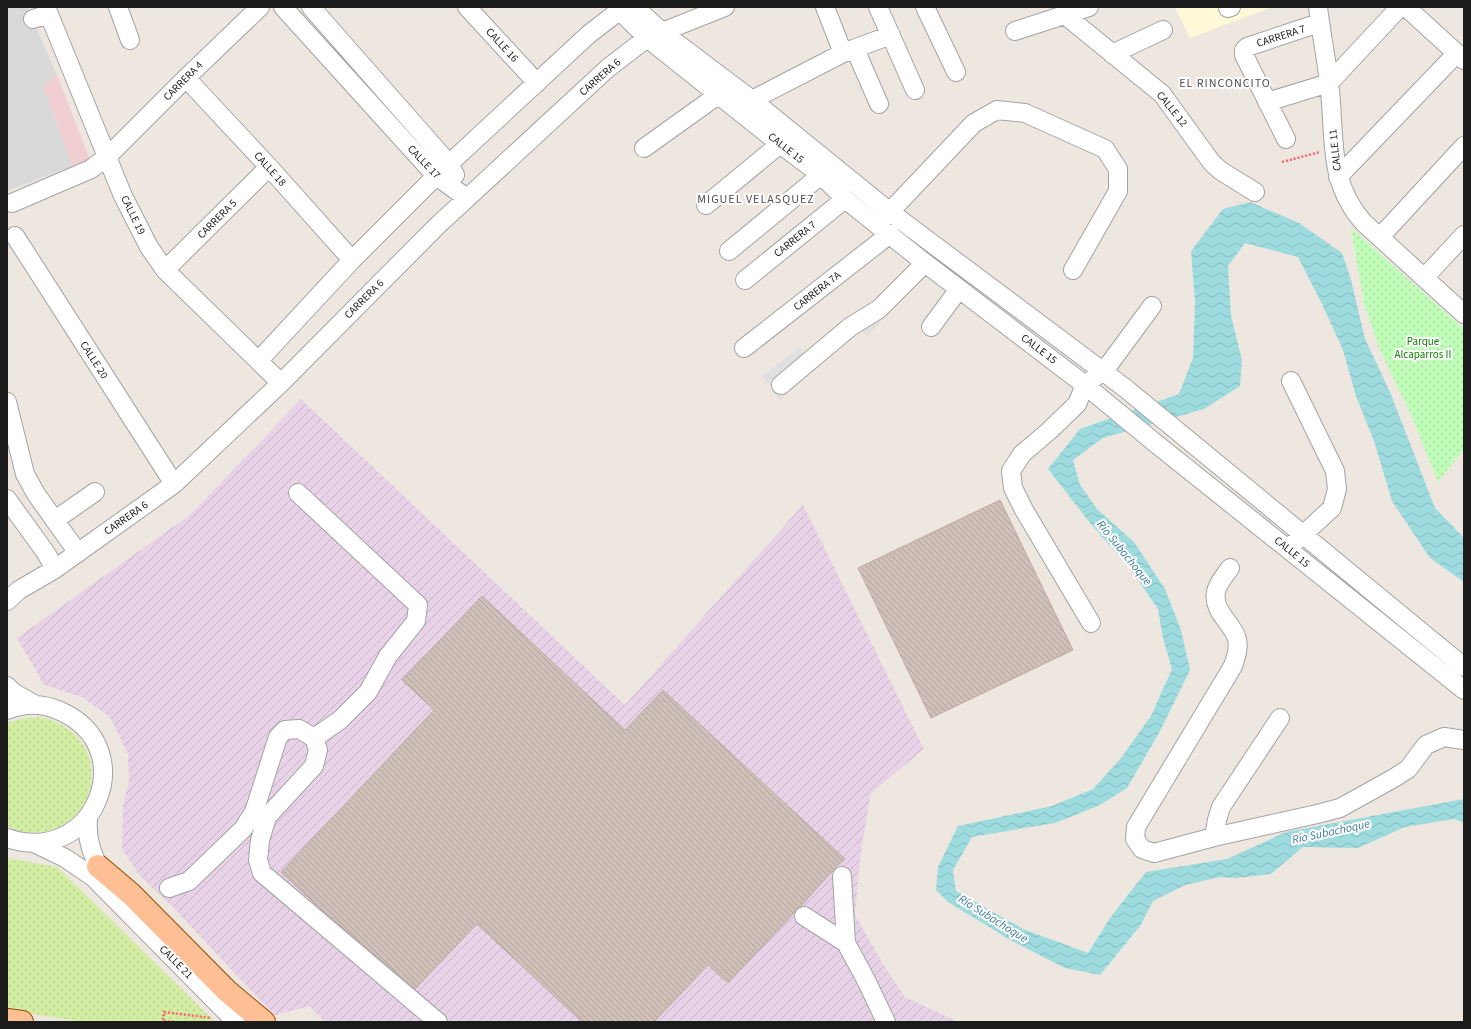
<svg xmlns="http://www.w3.org/2000/svg" width="1471" height="1029" viewBox="0 0 1471 1029" font-family="'Source Sans 3',sans-serif">
<style>
.residential{fill:#dad9d9}
.commercial{fill:#f1ced2}
.industrial{fill:url(#industrial-furrows)}
.education{fill:#fff9d8}
.grass{fill:url(#grass-dots)}
.park{fill:url(#park-dots)}
.parking{fill:#e0e0e0}
.water{fill:url(#water-waves)}
.building{fill:url(#building-back-hatch);stroke:#c1aaa2}
.lines{fill:none;stroke-linecap:round;stroke-linejoin:round}
.minor-casing{stroke:#a3a3a3;stroke-width:20}
.major-casing{stroke:#934a00;stroke-width:24}
.path{stroke:#ff606b;stroke-width:2.5;stroke-dasharray:2 2;stroke-linecap:butt}
.minor{stroke:#fff;stroke-width:18}
.major{stroke:#ffbf94;stroke-width:22}
.labels{text-anchor:middle;dominant-baseline:central;stroke-width:4;stroke-linejoin:round;paint-order:stroke}
.street-label{font-size:11px;fill:#1c1c1c;stroke:#fff}
.park-label{font-size:11px;fill:#0e8004;stroke:#fff}
.neighbourhood-label{font-size:12px;letter-spacing:1px;fill:#4f4f4f;stroke:#fff}
.water-label{font-size:12px;font-style:italic;fill:#3b7a99;stroke:#fff}
</style>
<defs>
<pattern id="industrial-furrows" width="10" height="10" patternUnits="userSpaceOnUse"><rect width="10" height="10" fill="#e8d2e7"/><path d="M-1 1l2-2M0 10L10 0M9 11l2-2" fill="none" stroke="#c6b4c6"/></pattern>
<pattern id="grass-dots" width="8" height="8" patternUnits="userSpaceOnUse"><rect width="8" height="8" fill="#d3eda2"/><path d="M2 2h.1M6 6h.1" fill="none" stroke="#b5cb8b" stroke-width="1.8" stroke-linecap="round"/></pattern>
<pattern id="park-dots" width="8" height="8" patternUnits="userSpaceOnUse"><rect width="8" height="8" fill="#bffdb9"/><path d="M2 2h.1M6 6h.1" fill="none" stroke="#a4d89e" stroke-width="1.8" stroke-linecap="round"/></pattern>
<pattern id="water-waves" width="16" height="10" patternUnits="userSpaceOnUse"><rect width="16" height="10" fill="#9ddbdf"/><path d="M0 5q4-4 8 0t8 0" fill="none" stroke="#87bbbf"/></pattern>
<pattern id="building-back-hatch" width="6" height="6" patternUnits="userSpaceOnUse"><rect width="6" height="6" fill="#cebfb9"/><path d="M-1 5l2 2M0 0l6 6M5-1l2 2" fill="none" stroke="#b0a49e"/></pattern>
</defs>
<rect width="100%" height="100%" fill="#eee7e0"/>
<path class="residential" d="M7,7h20l30,68 -14,11 30,80 -66,25z"/>
<path class="commercial" d="M57,75l33,85 -17,6 -30,-80z"/>
<path class="industrial" d="M301,399l324,306 178,-200 121,244 -53,44 -10,57 -6,65 28,49 22,33 53,25h-633l-16,-16 -34,9 -34,-35 -69,-74 -33,-31 -17,-26 1,-44 6,-24 -1,-27 -18,-37 -28,-20 -38,-12 -27,-47 174,-124z"/>
<path class="education" d="M1175,7h97l-82,31z"/>
<path class="grass" d="M25,718c6,0 12,-1 18,0 10,1 19,7 27,13 9,6 16,16 19,27 12,38 -18,78 -59,74 -4,0 -8,0 -12,-1 -4,-1 -7,-4 -11,-5v-103z
M7,858l50,9 158,155h-131l-77,-12z"/>
<path class="park" d="M1351,228l113,101v120l-26,33 -26,-65 -33,-69 -15,-45z"/>
<path class="parking" d="M913,285l-46,52 -8,-8 -79,71 -18,-24 38,-29 6,8z"/>
<path class="water" d="M1250,202l49,21 43,30 9,27 14,59 25,53 45,116 29,30v44l-34,-24 -38,-57 -18,-60 -18,-45 -13,-46 -21,-46 -24,-47 -53,-14 -17,23 3,50 11,44 -2,26 -36,23 -101,29 -30,22 7,25 17,24 37,33 31,47 16,41 9,40 -31,63 -32,55 -27,17 -45,18 -83,14 -19,33 3,21 67,38 65,24 22,-35 36,-46 81,-13 59,-27 178,-33v24l-10,-4 -49,8 -47,21 -55,-1 -32,27 -35,4 -16,-1 -35,8 -32,16 -13,25 -40,49 -35,-7 -53,-27 -64,-39 -12,-12 2,-23 20,-41 94,-20 41,-17 28,-31 30,-42 21,-47 -9,-31 -5,-29 -28,-41 -40,-45 -42,-54 32,-40 99,-35 14,-36 2,-56 -4,-51 32,-42z"/>
<path class="building" d="M1000,500l73,150 -142,68 -73,-150z
M482,596l143,134 38,-40 182,169 -9,8 -35,39 -6,4 -1,3 -66,70 -20,-18 -54,57h-72l-105,-98 -62,65 -93,-79 -41,-38 153,-162 -32,-30z"/>
<g class="lines">
<g class="minor-casing">
<path id="minor" d="M46,7l77,189 26,51 16,23 116,113
M118,7l12,33
M283,7l153,169 31,22
M311,7l139,158 5,10
M467,7l70,76
M616,7l31,31 133,106 41,31 24,24 80,64 160,122 69,57 310,248
M635,7l27,25 90,68 138,112 235,176 339,279
M825,7l18,46
M878,7l37,83
M925,7l31,65
M1318,7c3,25 8,50 11,75 7,52 -3,99 35,141l100,91
M1406,7l58,53
M1228,8l3,-1
M1065,15l97,79 50,69 9,8 34,21
M33,19l16,-5
M1015,31l74,-24
M855,49l24,55
M1112,54l51,-24
M186,78l83,89 83,93
M752,100l91,-47 48,-18
M1267,102l62,-19 71,-76
M1286,139l-42,-84v-5l3,-3 72,-24
M644,148l74,-53
M1338,177l119,-124
M12,203l79,-34 16,-12 79,-79 74,-71
M706,205l74,-61
M883,219l91,-96 23,-13 28,3 80,36 13,20v22l-45,79
M15,236l159,248
M1380,237l84,-91
M729,251l92,-76
M165,270l104,-103
M1424,278l40,-43
M745,280l100,-81
M931,327l28,-38
M744,348l146,-114
M259,360l93,-100 84,-84 152,-141 36,-28
M1291,381l44,90 2,18 -5,19 -38,35
M781,385l69,-58 29,-18 46,-46
M7,402l18,72 11,20 42,59
M298,493l120,112 -2,16 -28,35 -20,36 -28,28 -26,18
M7,499l39,54 9,16
M55,520l40,-28
M7,601l12,-11 36,-21 119,-85 107,-101 156,-157 171,-158 39,-30 78,-31
M1091,623l-67,-113 -11,-22 -2,-17 11,-17 27,-23 28,-27 8,-19 18,-14 7,-8 42,-57
M7,686l7,7 20,11
M7,710c17,-7 36,-7 53,1 83,36 35,157 -53,127
M1280,718l-59,89 -4,13 -3,17 103,-23 23,-6 54,-30 14,-9 18,-24 18,-8 20,3
M88,818c-2,24 5,38 16,60
M1214,837l-60,16 -12,-4 -7,-10 1,-12 97,-161c3,-9 6,-17 4,-27 -4,-16 -25,-27 -21,-47 1,-8 10,-18 14,-24
M34,843l31,15 28,19 143,145
M169,888l20,-7 54,-52 11,-17 24,-75 7,-7 14,-1 15,9 4,12 -4,16 -47,51 -7,23 -2,20 4,13 176,149
M804,916l42,27 -4,-67
M846,943l20,37 20,42"/>
</g>
<g class="major-casing">
<path id="major" d="M98,866l33,28 96,97 37,31
M7,1020l15,2"/>
</g>
<path class="path" d="M1282,162l38,-10
M174,1022l-11,-1 1,-9 47,6"/>
<use href="#minor" class="minor"/>
<use href="#major" class="major"/>
</g>
<g class="labels">
<g class="street-label">
<text transform="translate(1281 36) rotate(-18)">CARRERA 7</text>
<text transform="translate(502 45) rotate(47)">CALLE 16</text>
<text transform="translate(600 77) rotate(-41)">CARRERA 6</text>
<text transform="translate(183 81) rotate(-45)">CARRERA 4</text>
<text transform="translate(1172 109) rotate(51)">CALLE 12</text>
<text transform="translate(786 148) rotate(38)">CALLE 15</text>
<text transform="translate(1335 150) rotate(-96)">CALLE 11</text>
<text transform="translate(424 162) rotate(46)">CALLE 17</text>
<text transform="translate(270 169) rotate(48)">CALLE 18</text>
<text transform="translate(133 215) rotate(64)">CALLE 19</text>
<text transform="translate(217 219) rotate(-45)">CARRERA 5</text>
<text transform="translate(795 239) rotate(-39)">CARRERA 7</text>
<text transform="translate(817 291) rotate(-38)">CARRERA 7A</text>
<text transform="translate(364 299) rotate(-45)">CARRERA 6</text>
<text transform="translate(1039 349) rotate(37)">CALLE 15</text>
<text transform="translate(94 360) rotate(57)">CALLE 20</text>
<text transform="translate(126 518) rotate(-35)">CARRERA 6</text>
<text transform="translate(1292 552) rotate(39)">CALLE 15</text>
<text transform="translate(176 962) rotate(45)">CALLE 21</text>
</g>
<g class="park-label">
<text x="1423" y="341">Parque<tspan x="1423" dy="13">Alcaparros II</tspan></text>
</g>
<g class="neighbourhood-label">
<text x="1225" y="83">EL RINCONCITO</text>
<text x="756" y="199">MIGUEL VELASQUEZ</text>
</g>
<g class="water-label">
<text transform="translate(1124 553) rotate(51)">Río Subachoque</text>
<text transform="translate(1331 832) rotate(-12)">Río Subachoque</text>
<text transform="translate(993 919) rotate(32)">Río Subachoque</text>
</g>
</g>
<rect width="1471" height="1029" fill="none" stroke="#1c1c1c" stroke-width="16"/>
</svg>
